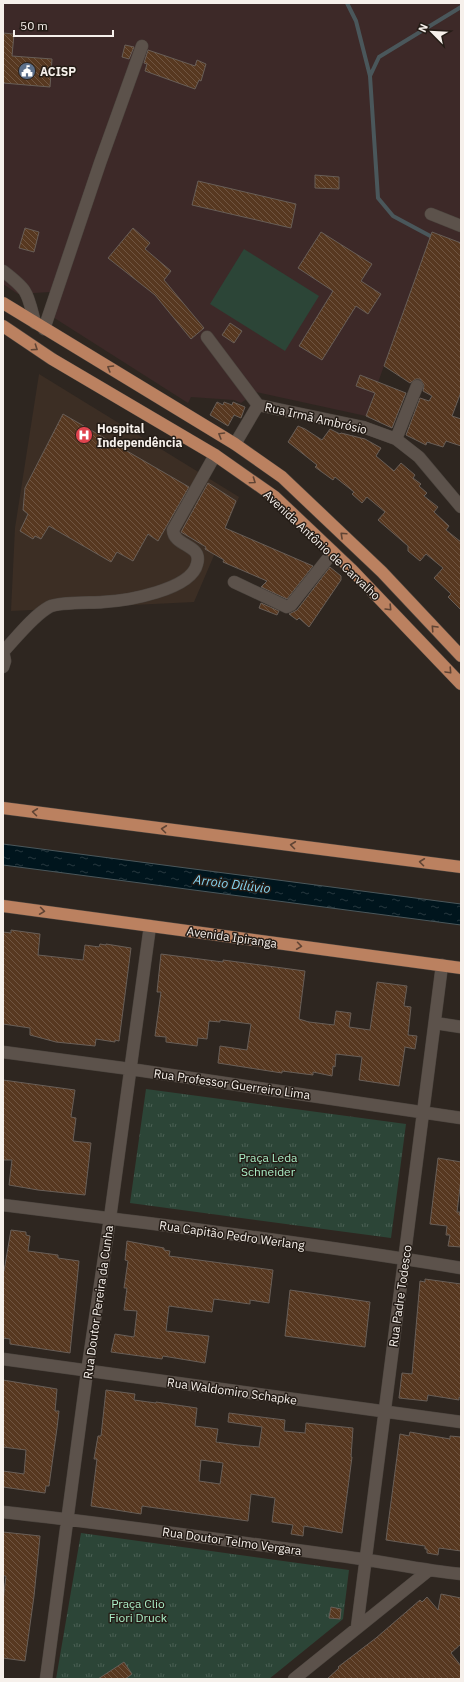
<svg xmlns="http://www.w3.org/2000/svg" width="464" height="1682" viewBox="0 0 464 1682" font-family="'IBM Plex Sans',sans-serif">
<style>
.built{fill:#3c2e24}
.education{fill:#3d2928}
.park{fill:url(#park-tufts)}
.garden{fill:#2c4537}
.water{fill:url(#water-ripples);stroke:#4a575b}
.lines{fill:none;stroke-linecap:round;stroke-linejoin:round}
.stream{stroke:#4a575b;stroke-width:4}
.building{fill:url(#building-back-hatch);stroke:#685e57;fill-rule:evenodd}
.minor-casing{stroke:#4c453f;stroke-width:13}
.major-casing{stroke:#4c453f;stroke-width:13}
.minor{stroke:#5c524b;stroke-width:12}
.major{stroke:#bb8160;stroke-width:12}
.oneway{stroke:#604434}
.labels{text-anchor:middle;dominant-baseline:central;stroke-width:3;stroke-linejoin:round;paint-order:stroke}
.poi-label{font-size:12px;font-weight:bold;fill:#f6f0eb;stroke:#241c16;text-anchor:start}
.street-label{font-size:12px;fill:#f6f0eb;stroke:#241c16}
.park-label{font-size:12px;fill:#aaeec6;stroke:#241c16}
.water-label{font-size:13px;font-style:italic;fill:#86d5f2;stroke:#241c16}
</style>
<defs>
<pattern id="park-tufts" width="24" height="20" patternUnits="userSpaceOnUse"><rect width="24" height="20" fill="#2c4537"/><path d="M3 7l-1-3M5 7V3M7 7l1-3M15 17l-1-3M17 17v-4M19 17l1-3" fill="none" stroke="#4b6054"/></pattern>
<pattern id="water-ripples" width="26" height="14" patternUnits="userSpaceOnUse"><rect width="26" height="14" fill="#00151d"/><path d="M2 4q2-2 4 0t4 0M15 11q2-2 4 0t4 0" fill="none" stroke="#26373e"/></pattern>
<pattern id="building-back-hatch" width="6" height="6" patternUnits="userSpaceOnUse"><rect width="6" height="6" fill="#573820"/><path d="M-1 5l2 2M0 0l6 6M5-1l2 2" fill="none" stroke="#705541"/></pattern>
</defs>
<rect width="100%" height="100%" fill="#2e2620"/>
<path class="built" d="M39,374l200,123 -45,105 -183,9 4,-83z"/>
<path class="education" d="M3,3h458v240l-29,-11 -66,184 -110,-24 -15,11 -7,-3 -43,-3 -3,6 -143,-91 5,-20 -32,2 -15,-10z"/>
<path class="park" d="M146,1089l260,35 -15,114 -261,-35z
M81,1533l268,37 -6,49 -74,60h-213z"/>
<path class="garden" d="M244,249l75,47 -34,55 -75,-47z"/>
<path class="water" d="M3,844l458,60v21l-458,-60z"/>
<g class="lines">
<path class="stream" d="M347,3l9,18 14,55
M434,238l-41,-22 -15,-18 -8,-122 9,-19 82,-50"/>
</g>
<path class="building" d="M3,33l11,1 -2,22 40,3 -2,28 -47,-4z
M125,45l9,2 -5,12 -7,-2z
M148,50l47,16 2,-6 9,4 -5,17 -2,-1 -4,9 -50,-18 2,-7 -3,-1z
M315,175l24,2v12l-24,-1z
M198,181l98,23 -5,24 -99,-23z
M25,228l14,4 -5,20 -15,-4z
M133,228l17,15 -5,6 26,22 -7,9 40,48 -13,11 -36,-44 -47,-37z
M321,232l51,32 -11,17 20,13 -13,20 -12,-8 -34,54 -23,-14 34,-55 -35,-23z
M432,232l29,11v149l-9,24 9,3v27l-15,-5 -3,6 -16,-5 -1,3 -20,-10 14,-37 9,3 3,-5 -9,-5 1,-6 -4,-6h-4l-6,4 -26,-17z
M230,323l12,8 -8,12 -12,-8z
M360,375l46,18 -14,35 -26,-12 9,-23 -19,-7z
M217,402l6,3 1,-3 8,3 1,-3 12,5 -4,11 -7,-3 -6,11 -18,-11z
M63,414l126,73 -31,54 -10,-7 -15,27 -16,-9 -6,10 -62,-36 -8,13 -6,-3 -2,3 -13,-8 8,-17 -5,-4 2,-22z
M298,426l7,3 17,11 8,-11 10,5 1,-1 24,6 16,9 -5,8 18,15 7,-8 14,12 -2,3 8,6 -2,2 8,7 -3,3 14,11 -4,5 15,14 -3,4 15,12v68l-13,-13 3,-3 -17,-16 9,-10 -17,-14 -6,7 -12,-10v-5l-30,-26 7,-8 -18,-15 -5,6 -10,-9 2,-2 -19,-15 -2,3 -18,-13 2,-2 -29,-23z
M208,483l28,18 -11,27 88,38 -26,33 -26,-12 6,-6 -44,-19 1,-2 -19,-11 1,-2 -25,-15z
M330,567l11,9v4l-32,47 -10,-9 -2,2 -8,-6 8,-4z
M261,603l18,8 -2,4 -18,-7z
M11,930l29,4 -2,21 45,5 2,-15 14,2 1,-3 6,1v-1l25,4 -12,93 -4,-1v2l-19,-3 -1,7 -39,-4 -26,-7v-7l-27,-4v-92l8,1z
M161,954l62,8v-2l82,11 -6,48 10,3 25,3 2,-14 15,2 -2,14 21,3 7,-48 30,4 -3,20 7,1 -3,28 9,1 -2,13 -10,-2 -6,39 -40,-6 3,-23 -26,-3 -1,13 -2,-1 -1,10 -19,-4v3l-31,-4v2l-64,-10 2,-17 27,4 4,-26 -31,-4v2l-11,-1 -2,18 -9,-1 -1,8 -31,-4v-5l-11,-1 6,-44h-4z
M3,1080l72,10 -4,27 5,1 -3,23 18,2 -6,52 -47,-5 -29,-5 3,-25h-9z
M438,1158l23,4v17l-4,33h3l-1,3h2v32l-13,-1 2,-11h-4l1,-9 -17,-2z
M11,1230l15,2v3l4,1 -2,15 30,4v3l21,3 -9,92 -60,-9v-5l-7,-1v-67h1z
M127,1241l37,7v2l6,1 -1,5 104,14 -4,33 -19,-3v4l-36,-5 -2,13 -43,-6 -3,25 43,5 -4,27 -42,-7 -1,3 -51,-7 4,-18 19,3 3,-26 -13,-1 3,-22h-3l4,-27 -3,-1z
M425,1279l36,5v114l-2,-1v3l-31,-5 -1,6 -28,-3 3,-25 10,1 8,-93 5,1z
M290,1290l80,12 -5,45 -80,-11z
M3,1380l54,9 -2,22h4l-2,17 -8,58h-3l-1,7 -42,-6v-16l21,3 2,-24 -23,-3z
M106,1390l29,4 -1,6 22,3v-1l41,6 -2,18 23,3 -2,13 22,3 21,2 3,-20 -34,-5 1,-9 56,7 -1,11 21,2 1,-10 47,5 -2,29h1l-10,76 -38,-7 -1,10 -12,-2 2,-9 -21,-3 3,-24 -24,-4 -3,27 -106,-15 -1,8 -50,-8 6,-47h-3l4,-23h3zM201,1460l22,3 -3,21 -21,-3z
M410,1432l40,7v-3l11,1v114l-22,-3 -1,7 -11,-2v-4h-2v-3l-39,-6 14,-106 9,2z
M3,1532l37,4 -6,60 -9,65 -22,-3v-57l3,-25h-3z
M441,1594l20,4v46l-10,9 10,13v13h-134l12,-11 -1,-1 38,-29 44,-38 2,2 5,-5 11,13z
M331,1607l10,2 -1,10 -11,-1z
M124,1662l8,12 -7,5h-27z"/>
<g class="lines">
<g class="minor-casing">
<path id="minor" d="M431,214l30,12
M3,271c26,20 24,21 32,52
M44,329l56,-166 42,-117
M207,337l51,68
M396,439l21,-53
M235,444l23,-39 105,22 33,12 23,18 42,50
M234,582l53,25 4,-2 42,-53
M3,651l2,10 -2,6
M3,652c13,-14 30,-36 46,-45 9,-5 42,-4 54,-5 23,-1 88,-12 94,-38 6,-20 -23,-17 -24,-34l42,-75
M435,1023l26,4
M3,1052l127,17 331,49
M3,1205c153,19 306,38 458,63
M3,1359l458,63
M3,1512c120,13 240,31 359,47 33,5 66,12 99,15
M357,1627l85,-662
M46,1679l41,-307 23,-154 40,-292
M294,1679l134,-108"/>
</g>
<g class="major-casing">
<path id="major" d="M3,303l232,141 47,33 100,95 79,84
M3,326l49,33 163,96 60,42 76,72 110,115
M3,808l458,59
M3,906l458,62"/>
</g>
<use href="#minor" class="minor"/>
<use href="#major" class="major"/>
</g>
<defs><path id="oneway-chevron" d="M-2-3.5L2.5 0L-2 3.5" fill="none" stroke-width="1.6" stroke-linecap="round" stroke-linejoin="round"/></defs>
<g class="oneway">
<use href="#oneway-chevron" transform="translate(35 348) rotate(34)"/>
<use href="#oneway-chevron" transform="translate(110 368) rotate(-149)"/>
<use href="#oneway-chevron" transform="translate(221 435) rotate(-149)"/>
<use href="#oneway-chevron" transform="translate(253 481) rotate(35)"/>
<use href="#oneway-chevron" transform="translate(343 535) rotate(-137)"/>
<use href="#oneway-chevron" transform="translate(389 608) rotate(46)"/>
<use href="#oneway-chevron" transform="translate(434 628) rotate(-133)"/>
<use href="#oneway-chevron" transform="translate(449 671) rotate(47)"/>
<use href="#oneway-chevron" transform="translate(35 812) rotate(-173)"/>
<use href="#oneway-chevron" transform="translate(164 829) rotate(-173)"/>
<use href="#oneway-chevron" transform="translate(293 845) rotate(-173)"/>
<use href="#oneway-chevron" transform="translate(422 862) rotate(-173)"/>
<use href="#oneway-chevron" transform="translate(42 911) rotate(8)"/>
<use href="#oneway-chevron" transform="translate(299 946) rotate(8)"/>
</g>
<defs>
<g id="civic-disc" transform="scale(0.9)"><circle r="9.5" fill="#5c6f8a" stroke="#241c16"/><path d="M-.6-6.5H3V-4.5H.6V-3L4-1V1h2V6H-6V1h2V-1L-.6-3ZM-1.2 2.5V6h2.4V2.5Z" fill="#fff"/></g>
<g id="hospital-disc" transform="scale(0.9)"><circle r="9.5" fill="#e0444e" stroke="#241c16"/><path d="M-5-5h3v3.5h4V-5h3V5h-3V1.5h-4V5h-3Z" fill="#fff"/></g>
</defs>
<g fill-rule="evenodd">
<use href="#civic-disc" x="27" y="71"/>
<use href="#hospital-disc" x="84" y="435"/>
</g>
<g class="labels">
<g class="poi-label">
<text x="40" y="71">ACISP</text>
<text x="97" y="428">Hospital<tspan x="97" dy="14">Independência</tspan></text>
</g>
<g class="street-label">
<text transform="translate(316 418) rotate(13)">Rua Irmã Ambrósio</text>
<text transform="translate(322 545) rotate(43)">Avenida Antônio de Carvalho</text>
<text transform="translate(232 937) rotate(8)">Avenida Ipiranga</text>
<text transform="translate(232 1084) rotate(8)">Rua Professor Guerreiro Lima</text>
<text transform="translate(232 1235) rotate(8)">Rua Capitão Pedro Werlang</text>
<text transform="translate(400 1296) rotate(-82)">Rua Padre Todesco</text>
<text transform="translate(98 1302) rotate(-82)">Rua Doutor Pereira da Cunha</text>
<text transform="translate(232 1391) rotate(8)">Rua Waldomiro Schapke</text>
<text transform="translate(232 1541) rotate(8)">Rua Doutor Telmo Vergara</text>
</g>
<g class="park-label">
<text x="268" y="1157">Praça Leda<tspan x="268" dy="14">Schneider</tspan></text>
<text x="138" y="1603">Praça Clio<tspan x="138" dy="14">Fiori Druck</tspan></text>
</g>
<g class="water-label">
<text transform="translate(232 884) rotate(7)">Arroio Dilúvio</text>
</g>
</g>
<rect width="464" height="1682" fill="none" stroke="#f6f0eb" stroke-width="8"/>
<g transform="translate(432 32) rotate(294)" stroke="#241c16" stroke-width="3" paint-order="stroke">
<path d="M0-3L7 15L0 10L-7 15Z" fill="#f6f0eb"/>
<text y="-6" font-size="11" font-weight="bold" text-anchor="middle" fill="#f6f0eb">N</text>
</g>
<path d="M14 30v6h99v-6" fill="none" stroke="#f6f0eb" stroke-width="2"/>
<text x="20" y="30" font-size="12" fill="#f6f0eb" stroke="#241c16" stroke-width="3" paint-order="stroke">50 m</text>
</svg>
